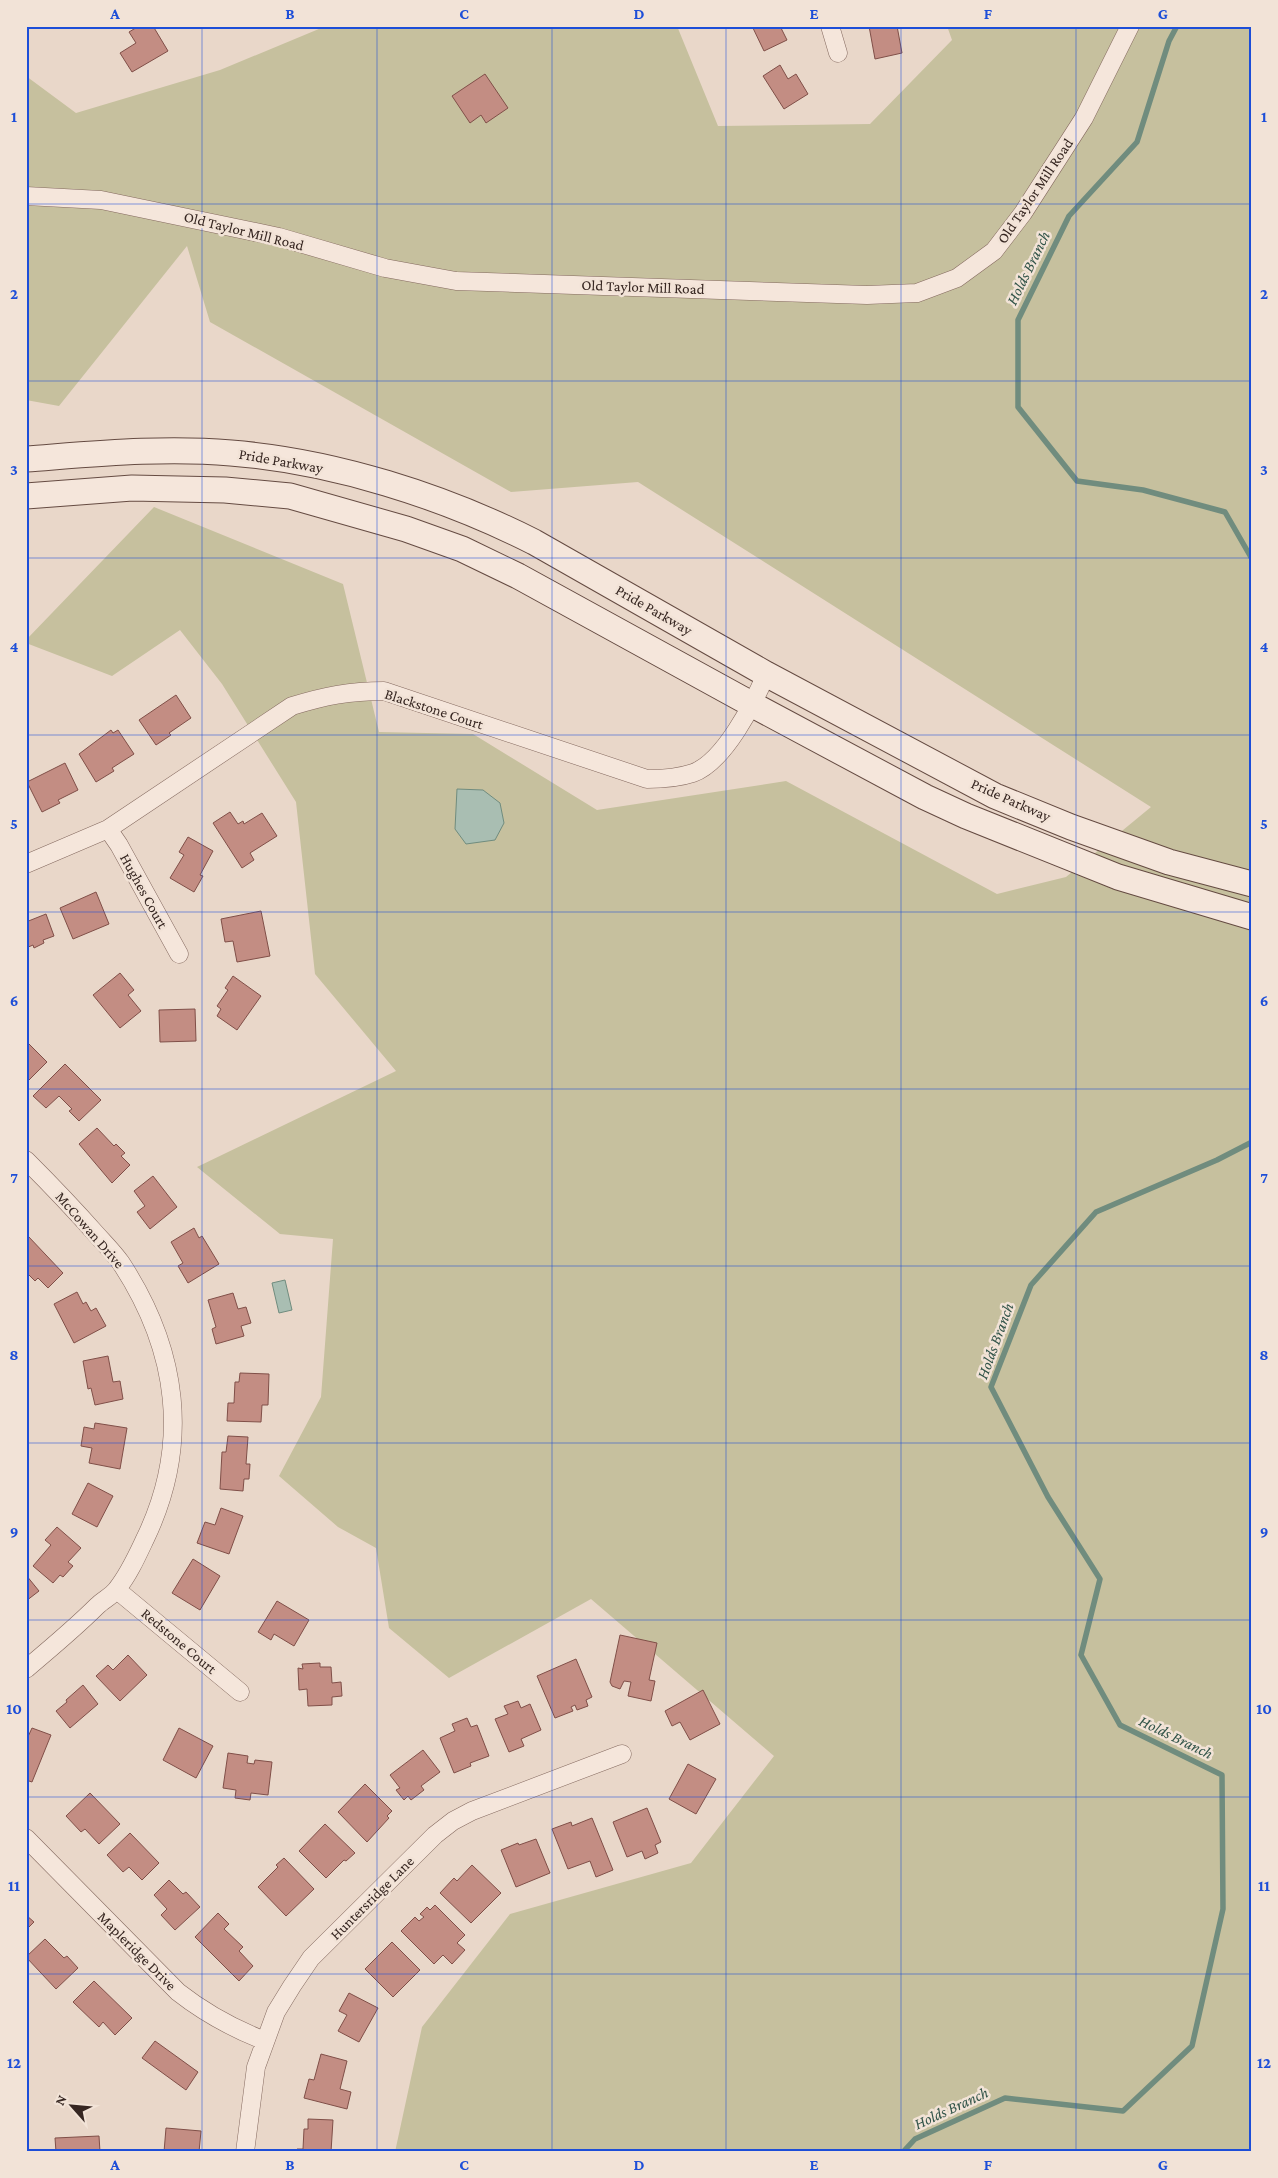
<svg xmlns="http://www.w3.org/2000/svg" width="1278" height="2178" viewBox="0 0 1278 2178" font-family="'Crimson Pro',serif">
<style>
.green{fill:#c6c09e}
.water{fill:#a9beb2;stroke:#708c7e}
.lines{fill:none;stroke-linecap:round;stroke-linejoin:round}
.stream{stroke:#708c7e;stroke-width:5.5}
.building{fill:#c38d83;stroke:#804f48}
.minor-casing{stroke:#84695f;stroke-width:19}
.secondary-casing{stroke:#654b42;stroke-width:27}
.minor{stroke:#f5e6db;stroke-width:18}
.secondary{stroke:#f5e6db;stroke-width:25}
.grid{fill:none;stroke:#1d4ed8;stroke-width:1;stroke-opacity:0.55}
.labels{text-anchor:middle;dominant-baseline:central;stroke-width:5;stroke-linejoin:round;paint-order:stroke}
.street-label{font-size:15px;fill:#362621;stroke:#f2e3d7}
.water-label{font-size:16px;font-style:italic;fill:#325449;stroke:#f2e3d7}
.neatline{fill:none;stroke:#1d4ed8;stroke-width:2}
.grid-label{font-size:16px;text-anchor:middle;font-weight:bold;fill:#1d4ed8}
</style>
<rect width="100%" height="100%" fill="#e9d7c9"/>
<path class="green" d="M326,26h351l41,100 152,-2 82,-84 -5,-14h305v2126h-857l27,-125 88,-113 181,-51 83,-107 -183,-157 -142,79 -60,-50 -13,-80 -38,-21 -59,-51 42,-79 12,-158 -53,-5 -83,-67 199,-96 -81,-97 -19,-172 -74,-118 -42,-54 -68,46 -86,-33v-3l128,-133 189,77 36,148 94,2 124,76 189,-29 211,113 69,-17 85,-70 -513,-325 -127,10 -301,-170 -23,-76 -128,160 -33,-6v-324l50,37 144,-43z"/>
<path class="water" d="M457,789l26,1 17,13 4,20 -9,17 -29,4 -11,-15z
M285,1280l7,30 -13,3 -7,-30z"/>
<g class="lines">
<path class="stream" d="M1177,26l-8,15 -32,101 -68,74 -51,104v87l59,74 66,9 82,22 27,47
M903,2152l12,-13 90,-41 118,13 69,-65 31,-137 -1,-134 -102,-50 -39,-70 19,-76 -52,-82 -57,-110 40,-102 65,-73 121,-52 35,-18"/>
</g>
<path class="building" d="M139,26h14l15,25 -36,21 -12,-19 16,-10 -7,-11z
M752,26h28l7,14 -23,11z
M869,26h28l5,27 -27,6z
M780,65l8,14 8,-5 12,20 -24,15 -21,-33z
M485,74l23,34 -22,15 -5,-8 -11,8 -18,-27z
M176,695l15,23 -22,15 2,2 -15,10 -17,-25z
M111,730l2,3 5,-3 16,24 -22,14 2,3 -18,11 -17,-28z
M65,763l13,27 -20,10 2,3 -18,9 -15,-30z
M230,812l8,12 5,-3 1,3 18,-11 15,23 -27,17 4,7 -12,8 -29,-45z
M188,837l25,14 -13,24 3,1 -9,16 -24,-14 14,-23 -5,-3z
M96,892l13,32 -36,15 -13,-31z
M261,911l9,45 -33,6 -4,-21 -8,1 -4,-23z
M46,914l8,22 -11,4 1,3 -10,5 -1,-3 -7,3v-26z
M120,973l14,17 -6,5 13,16 -21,17 -27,-33z
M233,976l28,20 -24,34 -20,-14 4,-7 -4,-3 11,-16 -3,-2z
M195,1009l1,32 -36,1 -1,-32z
M26,1041l21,21 -18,18 -3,-2z
M65,1064l36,36 -22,21 -10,-10 3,-2 -13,-13 -13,12 -13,-12z
M97,1128l17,18 2,-2 9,9 -4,3 9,9 -18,18 -33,-39z
M153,1176l24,31 -27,22 -13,-17 8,-6 -11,-15z
M194,1228l5,10 3,-2 17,28 -31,19 -10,-17 5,-3 -12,-21z
M28,1236l35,37 -15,15 -10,-10 -3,3 -9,-9v-35z
M77,1292l6,12 3,-2 5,9 5,-3 10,18 -32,17 -20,-39z
M233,1293l5,16 8,-2 5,16 -10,3 3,10 -28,8 -4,-15 4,-2 -8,-27z
M108,1356l5,26 7,-1 3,18 -28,6 -4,-17 -3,1 -5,-28z
M240,1373l29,1 -1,31h-6l-1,17 -34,-1 1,-18h6l1,-21h4z
M95,1423l32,5 -7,41 -31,-6 3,-15 -11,-2 3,-19 10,2z
M228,1436l20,1 -2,27h4l-1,15h-5l-1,12 -23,-2 2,-37h4z
M88,1483l25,13 -16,31 -25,-13z
M221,1508l22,8 -14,38 -32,-11 8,-21 10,3z
M57,1527l24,21 -13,14 5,4 -10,11 -3,-2 -7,8 -20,-17 18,-21 -6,-5z
M193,1559l27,17 -20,34 -28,-17z
M26,1575l13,16 -13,10z
M277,1601l32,19 -15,26 -20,-12 -3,6 -13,-8z
M620,1635l37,8 -8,37 6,1 -4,20 -23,-5 3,-14 -7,-1 -4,8 -8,-3 -2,-4z
M128,1655l19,20 -27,26 -24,-25 12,-11 5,5z
M576,1659l16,38 -6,3 2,6 -11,4 -2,-5 -4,2 2,4 -18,7 -18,-42z
M320,1663v4h11l1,16 9,-1 1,14 -10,1v8l-24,1 -1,-17 -8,1 -1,-22 5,1 -1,-5z
M83,1685l15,19 -28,24 -14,-17 11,-9 -1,-2z
M703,1690l17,34 -30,16 -10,-18 -8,4 -7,-15z
M518,1701l3,7 9,-4 11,26 -20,9 3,7 -15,6 -14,-33 13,-5 -4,-8z
M467,1718l4,9 6,-2 12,31 -19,7 1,3 -17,7 -14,-35 15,-7 -3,-7z
M32,1728l19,7 -19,47 -6,-2v-39z
M179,1728l34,18 -17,32 -33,-18z
M423,1750l17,22 -19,14 3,4 -13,10 -3,-4 -4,4 -8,-10 4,-2 -10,-13z
M228,1753l20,3 -1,7 7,1 1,-4 17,2 -4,33 -17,-2 -1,7 -15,-2 1,-8 -13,-2z
M688,1764l28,15 -20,35 -27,-15z
M365,1784l27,27 -5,5 2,2 -22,24 -29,-30z
M90,1793l30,31 -21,20 -14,-15 -4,3 -15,-16z
M647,1808l14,34 -6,3 3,8 -13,6 -3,-8 -15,6 -14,-35z
M592,1818l21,52 -17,7 -6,-16 -22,8 -16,-40 19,-7 1,4z
M325,1824l30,29 -9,8 -2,-1 -18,18 -27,-27z
M130,1833l29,30 -17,17 -13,-13 -6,5 -16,-17z
M536,1839l14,34 -34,14 -15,-37 17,-7 1,2z
M284,1858l30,31 -28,27 -28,-29 20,-20 -2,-2z
M472,1865l29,28 -30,30 -31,-30 14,-15 3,3z
M169,1880l14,14 3,-2 14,15 -25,23 -14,-15 6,-6 -13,-14z
M435,1905l30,30 -8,8 8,7 -13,14 -9,-9 -9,9 -33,-33 14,-14 4,4 5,-4 -4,-3 7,-7 3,3z
M218,1913l11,11 -5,5 19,18 -4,4 14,15 -14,15 -44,-44z
M26,1915l8,7 -8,8z
M45,1939l19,19 3,-2 11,12 -22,21 -30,-32z
M392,1942l28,28 -27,27 -28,-28z
M94,1981l38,37 -17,17 -12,-13 -4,5 -26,-25z
M349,1993l29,15 -19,34 -21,-11 9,-16 -8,-4z
M155,2041l43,31 -12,18 -44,-32z
M321,2054l26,7 -7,28 11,3 -4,17 -43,-11 5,-19 5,1z
M308,2119l25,1 -2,32h-34v-3h6l1,-20h4z
M166,2128l35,3 -2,21h-35z
M99,2136l1,16h-44l-1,-14z"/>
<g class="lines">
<g class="minor-casing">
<path id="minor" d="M830,26l8,27
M26,196l75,4 178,37 106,31 71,13 411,14 50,-2 40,-15 37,-27 29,-38 61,-95 46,-92
M108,829l11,16 60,109
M26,864l82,-35 184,-123c33,-10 57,-15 92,-15l263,88c15,0 31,-1 46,-6 31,-11 61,-70 73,-99
M26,1160c24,24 48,49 70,74 9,10 18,19 25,29 57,87 70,181 24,276 -8,17 -16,35 -28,50 -5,7 -14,11 -20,17 -22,22 -46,42 -71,63
M117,1590l123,102
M26,1838l152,154c28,22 54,36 87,49
M245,2152l11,-85 20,-55 16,-26 19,-28 124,-123 18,-14 19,-10 150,-57"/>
</g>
<g class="secondary-casing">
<path id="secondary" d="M26,459c68,-5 136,-12 205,-6 102,8 212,43 303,89l232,132 229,122 76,31 98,35 83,22
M26,496l106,-8 93,2 65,6 116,33 56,20 56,27 235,129 172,92 41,19 152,61 134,40"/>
</g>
<use href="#minor" class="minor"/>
<use href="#secondary" class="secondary"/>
</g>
<path class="grid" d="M202,26v2126M377,26v2126M552,26v2126M726,26v2126M901,26v2126M1076,26v2126M26,204h1226M26,381h1226M26,558h1226M26,735h1226M26,912h1226M26,1089h1226M26,1266h1226M26,1443h1226M26,1620h1226M26,1797h1226M26,1974h1226"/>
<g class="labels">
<g class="street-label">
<text transform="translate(1035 191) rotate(-56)">Old Taylor Mill Road</text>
<text transform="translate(244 231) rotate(14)">Old Taylor Mill Road</text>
<text transform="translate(643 287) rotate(2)">Old Taylor Mill Road</text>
<text transform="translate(281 461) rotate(10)">Pride Parkway</text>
<text transform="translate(654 610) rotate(30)">Pride Parkway</text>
<text transform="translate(434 709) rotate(18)">Blackstone Court</text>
<text transform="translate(1011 800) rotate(24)">Pride Parkway</text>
<text transform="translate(144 891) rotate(61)">Hughes Court</text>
<text transform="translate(90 1230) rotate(49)">McCowan Drive</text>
<text transform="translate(179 1641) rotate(40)">Redstone Court</text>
<text transform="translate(372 1898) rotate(-45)">Huntersridge Lane</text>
<text transform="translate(137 1951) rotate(45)">Mapleridge Drive</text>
</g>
<g class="water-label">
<text transform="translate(1028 268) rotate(-64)">Holds Branch</text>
<text transform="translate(995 1341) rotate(-70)">Holds Branch</text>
<text transform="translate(1176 1737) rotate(26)">Holds Branch</text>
<text transform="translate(951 2108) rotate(-25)">Holds Branch</text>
</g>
</g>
<rect width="1278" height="2178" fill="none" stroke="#f2e3d7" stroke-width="55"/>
<g transform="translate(72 2106) rotate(297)" stroke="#f2e3d7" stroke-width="4" paint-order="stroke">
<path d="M0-4L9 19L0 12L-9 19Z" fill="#362621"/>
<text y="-8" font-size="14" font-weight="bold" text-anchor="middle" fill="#362621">N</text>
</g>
<rect x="28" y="28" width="1222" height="2122" class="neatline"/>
<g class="grid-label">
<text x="115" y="19">A</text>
<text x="290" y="19">B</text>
<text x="464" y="19">C</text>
<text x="639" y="19">D</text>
<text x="814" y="19">E</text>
<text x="988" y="19">F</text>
<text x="1163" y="19">G</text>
<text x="14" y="122">1</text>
<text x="1264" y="122">1</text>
<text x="14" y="299">2</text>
<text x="1264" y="299">2</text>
<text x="14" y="475">3</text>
<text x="1264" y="475">3</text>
<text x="14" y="652">4</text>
<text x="1264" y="652">4</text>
<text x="14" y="829">5</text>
<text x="1264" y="829">5</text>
<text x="14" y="1006">6</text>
<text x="1264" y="1006">6</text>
<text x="14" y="1183">7</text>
<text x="1264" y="1183">7</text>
<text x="14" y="1360">8</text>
<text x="1264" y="1360">8</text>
<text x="14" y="1537">9</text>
<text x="1264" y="1537">9</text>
<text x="14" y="1714">10</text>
<text x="1264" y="1714">10</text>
<text x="14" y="1891">11</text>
<text x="1264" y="1891">11</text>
<text x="14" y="2068">12</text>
<text x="1264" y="2068">12</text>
<text x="115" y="2170">A</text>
<text x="290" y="2170">B</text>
<text x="464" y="2170">C</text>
<text x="639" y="2170">D</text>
<text x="814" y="2170">E</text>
<text x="988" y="2170">F</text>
<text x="1163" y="2170">G</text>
</g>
</svg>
